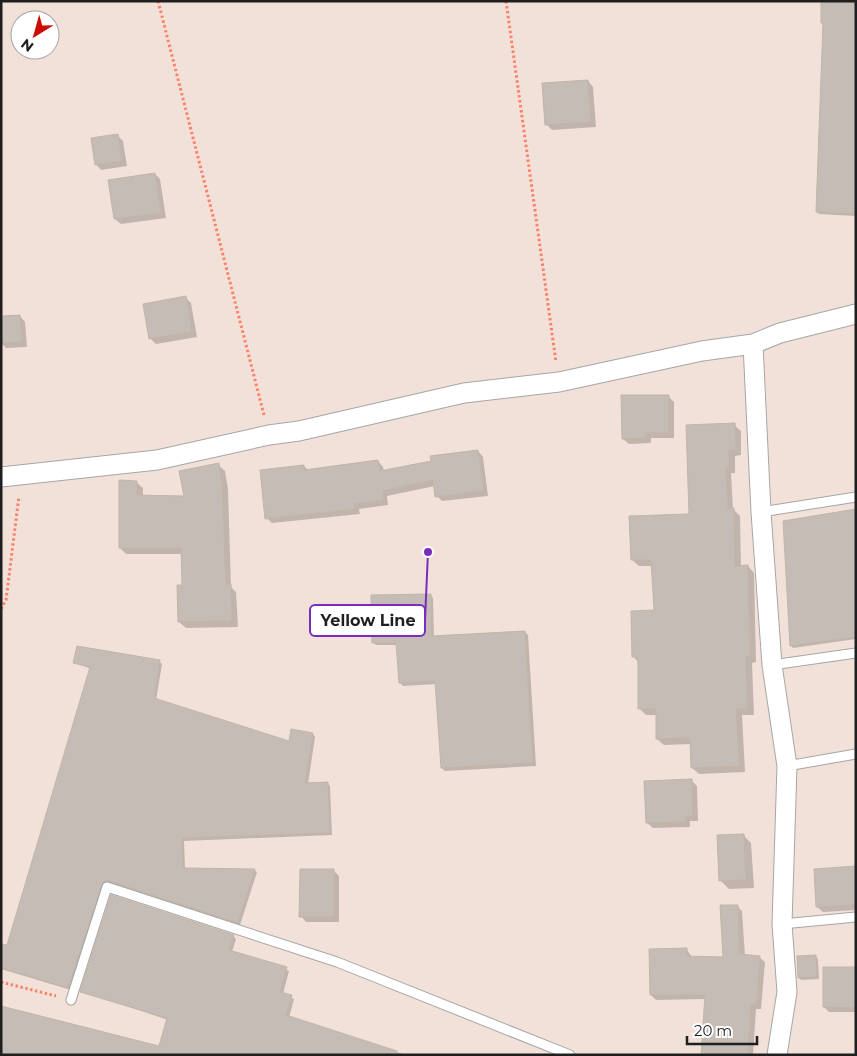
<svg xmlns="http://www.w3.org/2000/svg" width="857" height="1056" viewBox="0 0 857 1056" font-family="Montserrat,sans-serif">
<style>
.military{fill:#f2e1d9;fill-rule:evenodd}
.shadow{fill:#0003}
.building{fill:#c5bcb5;stroke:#c2b5a8}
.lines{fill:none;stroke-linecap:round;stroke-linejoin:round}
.service-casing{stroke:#a6a6a6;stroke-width:11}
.minor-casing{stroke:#a6a6a6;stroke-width:21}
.path{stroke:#fb826b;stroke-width:3;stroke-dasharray:2.5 2.5;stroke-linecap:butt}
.service{stroke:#fff;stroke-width:9}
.minor{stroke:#fff;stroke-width:19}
.leader{fill:none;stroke:#7b2cbf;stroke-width:2}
.callout-dot{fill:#7b2cbf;stroke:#fff;stroke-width:2}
.callout{fill:#fff;stroke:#7b2cbf;stroke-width:2}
.callout-label{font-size:16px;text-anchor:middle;font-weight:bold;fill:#1f1f1f}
</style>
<rect width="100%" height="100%" fill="#f0ede5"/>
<path class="military" d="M1,1h855v1054h-855zM20,20h30v30h-30z"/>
<path class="shadow" d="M856,1v215l-37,-2 -2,-2 7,-187 -2,-2z
M588,81l5,6 3,40 -44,3 -6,-6z
M118,136l5,5 4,25 -26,4 -5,-6z
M155,174l5,5 6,39 -45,6 -6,-5z
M186,298l5,5 6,34 -41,7 -5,-5 -7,-34z
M20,316l5,6 2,25 -21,1 -5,-5v-26z
M668,396l6,6v36h-23v5l-22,1 -6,-5z
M734,425l7,6v24l-6,1v17h-4l2,36 7,7 1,51 7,-1 6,7 2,89 -4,1 2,52h-12l3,57 -46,2 -7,-6 -1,-24 -27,1 -7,-6v-24h-11l-6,-6 -1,-46 -6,-7 22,-44 -3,-46h-13l-7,-6 58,-45z
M478,451l5,6 5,39 -46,5 -5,-5 -2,-10 -48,10 1,9 -29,4 1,5 -88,9 -5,-5 37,-52 4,4 70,-9 5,6 1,5z
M218,465l7,6 3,18 3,98 5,5 2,35 -52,1 -7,-6 4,-35 -1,-33h-56l-6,-6 16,-66 7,6v8l43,1z
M856,510v129l-63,9 -2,-3z
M1,543l1,1 -1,41z
M430,595l3,3 1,39 91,-5 3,3 8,131 -91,5 -3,-3 -5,-84 -34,2 -3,-3 -3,-38h-21l-3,-3z
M159,661l3,3 -6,36 134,43 23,-9 2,3 -7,47 19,-1 3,3 2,49 -148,6 1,28 69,1 3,2 -17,53 -128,-42 -6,1 -35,106 -70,-21v-17l6,-5 84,-278 -17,-7z
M691,780l6,6 1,35h-8v6l-37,1 -6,-5z
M743,835l8,8 3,45 -25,1 -9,-9z
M856,868v42l-33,2 -6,-5z
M333,870l6,6v46h-33l-5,-6z
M737,906l5,5 3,45 14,1 6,5 -4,47h-5l-3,46h-51l4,-56 -50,1 -5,-5 36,-45 5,7 32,1z
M233,936l3,3 -4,13 57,19 -6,23 11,5 -5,19 117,37h-405l159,-7 8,-28 -86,-29z
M815,956l3,3 1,20 -18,1 -2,-3z
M856,968v44h-27l-5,-5z"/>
<path class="building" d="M821,1h35v213l-40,-2 7,-189h-2z
M588,80l3,42 -46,3 -3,-42z
M118,134l4,27 -27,4 -4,-27z
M155,173l6,40 -47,6 -6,-39z
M186,296l6,36 -43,7 -6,-35z
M20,315l2,27 -21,1v-27z
M621,395h48v38h-23l1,5 -25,1z
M735,423l1,27h-7v18h-3l2,40h6l1,58 13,-1 2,92h-4l2,52h-12l4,57 -49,2 -1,-30 -34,1v-30h-18v-52h-6l-1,-46 23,-1 -3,-50h-20l-2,-44 60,-2 -3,-89z
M478,450l6,41 -49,6 -2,-17 -50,11 1,9 -30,4 1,5 -90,10 -5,-49 44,-5v5l74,-10 2,11 51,-10 -1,-5z
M219,463l3,19 4,102h5l1,37 -54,1 -1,-37h5l-1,-37h-62v-68l18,1v14l47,1 -5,-25z
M856,509v128l-66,9 -7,-125z
M431,594l1,42 93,-5 8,132 -92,5 -6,-87 -36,2 -3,-40h-24l-1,-48z
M77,646l83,14 -6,38 135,43 2,-12 22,4 -8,50 23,-1 2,51 -148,5 1,30 72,1 -17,54 -129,-42 -6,1 -35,106 -67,-20v-24l6,1 83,-278 -17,-4z
M692,779l1,37h-8v6l-39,1 -2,-42z
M744,834l2,46 -27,1 -2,-46z
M856,866v39l-40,2 -2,-38z
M300,869h34v48h-35z
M111,895l123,40 -5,15 58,17 -7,25 12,3 -6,20 111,36v4h-396v-49l158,40 8,-28 -87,-26z
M720,905h18l2,49 20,2 -3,48h-6l-3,51h-47l4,-60h-55l-1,-46 38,-1v8l36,1z
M816,955l1,22 -19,1 -1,-22z
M823,967h33v41l-33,-1z"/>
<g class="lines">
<g class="service-casing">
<path id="service" d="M761,512l95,-15
M772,665l84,-12
M787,766l69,-12
M782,924l74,-7
M71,1000l36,-113 230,75 233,93"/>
</g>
<g class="minor-casing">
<path id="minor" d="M753,344l8,168 11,153 15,101 -5,158 5,68 -10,63
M1,477l156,-17 112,-25 30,-4 165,-38 95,-11 143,-31 51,-7 27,-11 76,-19"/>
</g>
<path class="path" d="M158,1l106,414
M506,1l50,361
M1,609l5,-9 13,-104
M1,982l55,14"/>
<use href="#service" class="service"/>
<use href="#minor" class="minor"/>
</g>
<path class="leader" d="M428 552L425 620"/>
<circle class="callout-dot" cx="428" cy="552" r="5"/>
<rect class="callout" x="310" y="605" width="115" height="31" rx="5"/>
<g class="callout-label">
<text x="368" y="626">Yellow Line</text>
</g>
<rect width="857" height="1056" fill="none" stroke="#1f1f1f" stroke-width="5"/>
<g transform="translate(35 35) rotate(217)"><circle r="24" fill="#ffffff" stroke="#a5a5a5"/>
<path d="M0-4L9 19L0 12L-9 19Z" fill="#ce0b00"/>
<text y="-8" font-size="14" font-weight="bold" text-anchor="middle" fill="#1f1f1f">N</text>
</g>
<path d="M687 1036v8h70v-8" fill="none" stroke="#1f1f1f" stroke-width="2.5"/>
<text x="694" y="1036" font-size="15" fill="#1f1f1f" stroke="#ffffff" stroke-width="4" paint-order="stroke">20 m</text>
</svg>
